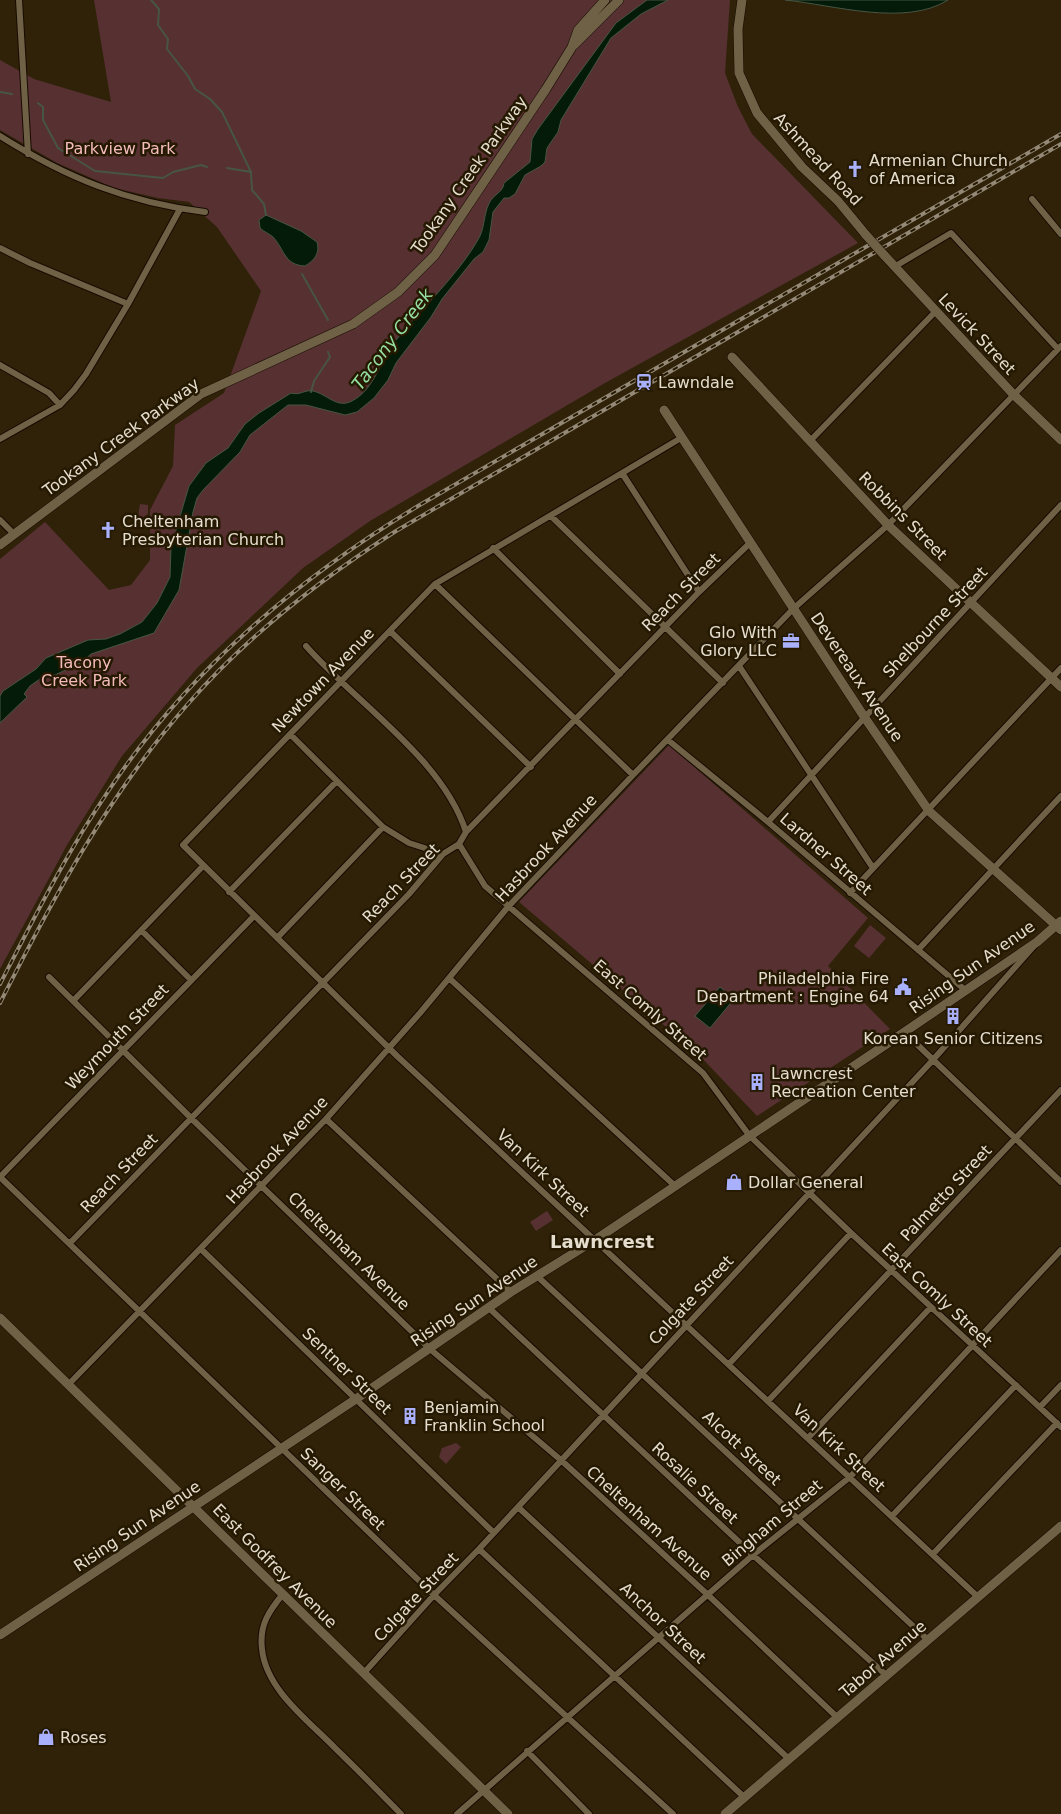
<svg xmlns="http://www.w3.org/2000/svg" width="1061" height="1814" viewBox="0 0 1061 1814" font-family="'DejaVu Sans',sans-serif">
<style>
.green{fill:#573032}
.water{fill:#031b08;stroke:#475543}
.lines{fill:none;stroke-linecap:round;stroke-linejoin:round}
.stream{stroke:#475543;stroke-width:2}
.street-casing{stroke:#170b00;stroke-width:8}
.secondary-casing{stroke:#170b00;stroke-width:10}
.street{stroke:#6f6146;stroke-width:6}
.secondary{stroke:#6f6146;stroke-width:9}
.rail-casing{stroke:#948976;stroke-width:4}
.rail{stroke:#251901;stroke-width:2;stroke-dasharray:5.5;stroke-linecap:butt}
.secondary-bridge-casing{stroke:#170b00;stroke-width:10;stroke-linecap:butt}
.secondary-bridge{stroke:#6f6146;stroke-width:9}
.labels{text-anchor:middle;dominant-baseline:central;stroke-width:5;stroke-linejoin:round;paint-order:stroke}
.park-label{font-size:16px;fill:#f4bbbc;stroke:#251901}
.street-label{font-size:16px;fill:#e5ddce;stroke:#251901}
.poi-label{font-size:16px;fill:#e5ddce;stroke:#251901;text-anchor:start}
.water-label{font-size:18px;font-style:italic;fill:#95dea1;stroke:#251901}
.neighbourhood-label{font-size:18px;font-weight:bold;fill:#e5ddce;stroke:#251901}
</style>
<rect width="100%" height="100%" fill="#2f2209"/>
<path class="green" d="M94,0h636l-5,73 13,34 14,27 106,109 -253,140 -235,138 -67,47 -106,100 -75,88 -55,89 -67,124v-410l45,-37 64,68 22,-5 19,-25v-50l23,-44 2,-41 49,-32 37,-102 -44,-64 -28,-25 -31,-4 -44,-10 -57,-25 -57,-33v-70l34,19 77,23z
M140,504l8,1v9l-7,5 -3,-3z
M669,745l199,173 -40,48 62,63 -133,87 -58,-61 -180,-153z
M870,925l16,13 -17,20 -15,-12z
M547,1211l6,9 -17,11 -6,-9z
M456,1443l5,4 -15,17 -7,-7 3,-9z"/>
<path class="water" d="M647,0h21l-27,14 -30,24 -50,82 -3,12 -11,16 -2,14 -4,4 -16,9 -10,19 -6,4h-5l-11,14 -4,28 -6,12 -9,7 -32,40 -11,18 -35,46 -8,17 -14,18 -17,14 -12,3 -39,-10h-18l-38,30 -10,17 -37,38 -6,8 -4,14 -14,78 -25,43 -63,21 -9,8 -27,13 -8,-1 -17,12 -6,8 3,3 -27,26v-27l3,-5 33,-22 10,-11 42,-18 18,-1 14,-5 22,-12 15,-19 13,-26 1,-30 18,-61 17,-23 22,-15 17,-24 14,-11 32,-20c8,3 15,-4 22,-2 14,3 24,18 39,10 23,-12 29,-42 44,-61 26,-32 65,-68 84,-104 5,-11 4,-26 11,-36 5,-7 12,-8 13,-17l26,-21 2,-23 6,-10 78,-106z
M785,0h163c-43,27 -114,5 -163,0z
M266,215l35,16 16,11c3,11 -2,18 -12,24 -21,-1 -20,-16 -32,-29 -3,-3 -9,-5 -13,-9l-1,-8z
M720,987l14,12 -24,29 -15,-12z"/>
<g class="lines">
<path class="stream" d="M151,0l8,9 -1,16 10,14 -1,10 21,27 7,13 15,10 12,13 29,60
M0,92l12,2
M38,103l5,4v13l15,28 37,23 68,7 10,-6 28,-7 6,2
M227,168l24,4 1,18 12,14 2,11
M302,274l26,46
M311,392l3,-11 16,-24 -2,-5"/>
<g class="street-casing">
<path id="street" d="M19,0l9,154
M0,136c67,42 126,66 205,76
M1032,199l29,35
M0,248l30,15 98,41
M894,267l57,-34 107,116
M0,365l49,28 11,12
M681,438l-246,146 -252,261 214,211 581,541
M0,439l60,-34 14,-15 12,-16 42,-70 52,-95
M810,441l126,-130
M622,473l77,119
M551,516l172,167
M0,520l14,14
M493,548l127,126
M435,584l198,191
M390,631l141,136
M306,646c50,57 137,113 160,186
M739,666l134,202
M290,734l93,93 26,16 34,11
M668,740l100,82 196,167
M768,822l293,-317
M459,844l26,42 218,187 46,62 102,98 210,194
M229,892l108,-111
M850,893l211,-225
M254,916l-254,261 434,418 239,219
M142,931l49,49
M277,938l106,-111
M918,950l143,-154
M49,977l143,142 238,230 132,112 146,134 130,123
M449,978l225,207
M73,1001l130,-135
M904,1032l157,150
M326,1119l185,173
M70,1243l339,-349 34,-40 16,-10 7,-12 233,-240 52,-50
M202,1250l292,283
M537,1276l391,364
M489,1308l264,247 133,120
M729,1364l122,-131
M68,1385l258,-266 94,-106 87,-105 126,-133 160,-166 95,-84 173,-179
M768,1401l293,-311
M1040,1407l21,-22
M808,1438l123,-131
M518,1507l271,252
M892,1516l124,-131
M479,1549l265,248
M933,1554l124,-131
M283,1594c-14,17 -24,31 -21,55 4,41 47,72 74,100 22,21 43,43 65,65
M363,1674l71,-79 45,-46 453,-488 101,-114
M527,1751l62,63
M457,1814l296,-259 97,-78 211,-227"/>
</g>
<g class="secondary-casing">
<path id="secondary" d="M742,0l-4,29 1,44 18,40 45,54 36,34 28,34
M574,45l45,-45
M884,255l129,139 48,46
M732,357l156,168 173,162
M664,410l201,308 64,93 132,119
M0,545l201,-151 152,-70 45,-32 37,-37 111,-166 26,-42 6,-17 27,-30
M0,1318l508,496
M0,1635l356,-236 155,-107 84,-52 308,-207 134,-91 24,-21
M725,1814l336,-288"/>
</g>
<use href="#street" class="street"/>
<use href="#secondary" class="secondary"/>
<g class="rail-casing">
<path id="rail" d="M0,984c34,-66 67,-132 109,-194 80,-120 187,-210 309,-284l643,-372
M0,1003c53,-105 109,-209 187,-298 60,-69 132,-125 209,-174l665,-387"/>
</g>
<use href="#rail" class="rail"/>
<g class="secondary-bridge-casing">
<path id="secondary-bridge" d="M866,235l18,20"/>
</g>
<use href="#secondary-bridge" class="secondary-bridge"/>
</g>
<defs>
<g id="church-bare" transform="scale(1.35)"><path d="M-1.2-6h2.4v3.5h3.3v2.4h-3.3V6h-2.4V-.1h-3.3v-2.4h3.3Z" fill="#a9b0fc" stroke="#251901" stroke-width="2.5" paint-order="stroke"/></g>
<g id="station-bare" transform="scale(1.35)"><path d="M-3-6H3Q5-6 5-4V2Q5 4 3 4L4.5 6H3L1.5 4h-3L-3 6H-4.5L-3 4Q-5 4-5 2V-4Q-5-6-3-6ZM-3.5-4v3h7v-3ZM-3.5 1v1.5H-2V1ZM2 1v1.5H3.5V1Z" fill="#a9b0fc" stroke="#251901" stroke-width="2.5" paint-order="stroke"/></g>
<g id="office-bare" transform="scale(1.35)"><path d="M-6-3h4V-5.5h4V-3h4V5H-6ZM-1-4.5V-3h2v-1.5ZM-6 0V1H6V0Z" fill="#a9b0fc" stroke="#251901" stroke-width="2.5" paint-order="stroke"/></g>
<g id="civic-bare" transform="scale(1.35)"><path d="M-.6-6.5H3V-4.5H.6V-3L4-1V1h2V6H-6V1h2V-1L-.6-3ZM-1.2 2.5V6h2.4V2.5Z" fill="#a9b0fc" stroke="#251901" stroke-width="2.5" paint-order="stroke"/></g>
<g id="building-bare" transform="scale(1.35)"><path d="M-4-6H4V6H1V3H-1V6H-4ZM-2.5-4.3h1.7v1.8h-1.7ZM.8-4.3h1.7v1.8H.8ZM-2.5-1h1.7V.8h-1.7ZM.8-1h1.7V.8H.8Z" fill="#a9b0fc" stroke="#251901" stroke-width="2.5" paint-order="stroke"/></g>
<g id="shop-bare" transform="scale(1.35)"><path d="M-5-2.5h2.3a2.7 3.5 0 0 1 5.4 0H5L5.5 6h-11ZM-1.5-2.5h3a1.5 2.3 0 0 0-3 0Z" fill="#a9b0fc" stroke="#251901" stroke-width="2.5" paint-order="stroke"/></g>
</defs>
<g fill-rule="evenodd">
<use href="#church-bare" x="855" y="169"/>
<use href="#station-bare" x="644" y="382"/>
<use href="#church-bare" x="108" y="530"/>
<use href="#office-bare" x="791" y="641"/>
<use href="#civic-bare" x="903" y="987"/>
<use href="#building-bare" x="953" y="1016"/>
<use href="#building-bare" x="757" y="1082"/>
<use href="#shop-bare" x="734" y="1182"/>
<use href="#building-bare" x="410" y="1416"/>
<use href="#shop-bare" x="46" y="1737"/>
</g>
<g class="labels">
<g class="park-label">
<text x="120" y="148">Parkview Park</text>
<text x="84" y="662">Tacony<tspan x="84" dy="18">Creek Park</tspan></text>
</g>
<g class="street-label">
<text transform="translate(818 159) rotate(47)">Ashmead Road</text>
<text transform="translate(469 175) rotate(-55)">Tookany Creek Parkway</text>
<text transform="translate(977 334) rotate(47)">Levick Street</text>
<text transform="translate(121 437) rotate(-36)">Tookany Creek Parkway</text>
<text transform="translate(903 516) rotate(45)">Robbins Street</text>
<text transform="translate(681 592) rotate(-45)">Reach Street</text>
<text transform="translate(935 622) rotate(-47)">Shelbourne Street</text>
<text transform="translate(857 677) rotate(56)">Devereaux Avenue</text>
<text transform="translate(323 680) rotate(-46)">Newtown Avenue</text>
<text transform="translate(546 848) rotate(-47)">Hasbrook Avenue</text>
<text transform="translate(826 854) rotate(41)">Lardner Street</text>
<text transform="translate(401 883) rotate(-46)">Reach Street</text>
<text transform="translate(972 967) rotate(-35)">Rising Sun Avenue</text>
<text transform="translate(650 1010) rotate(41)">East Comly Street</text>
<text transform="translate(117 1037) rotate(-46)">Weymouth Street</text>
<text transform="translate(277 1150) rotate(-47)">Hasbrook Avenue</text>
<text transform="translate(119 1173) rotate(-46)">Reach Street</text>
<text transform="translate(543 1173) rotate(43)">Van Kirk Street</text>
<text transform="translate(946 1193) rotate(-47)">Palmetto Street</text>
<text transform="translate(349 1251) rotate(44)">Cheltenham Avenue</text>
<text transform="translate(937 1295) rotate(43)">East Comly Street</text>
<text transform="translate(691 1300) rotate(-47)">Colgate Street</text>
<text transform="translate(474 1301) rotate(-34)">Rising Sun Avenue</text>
<text transform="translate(347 1371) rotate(44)">Sentner Street</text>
<text transform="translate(742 1448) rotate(43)">Alcott Street</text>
<text transform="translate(839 1448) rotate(43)">Van Kirk Street</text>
<text transform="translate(695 1483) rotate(43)">Rosalie Street</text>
<text transform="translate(343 1489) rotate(44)">Sanger Street</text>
<text transform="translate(649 1523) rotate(42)">Cheltenham Avenue</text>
<text transform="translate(772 1523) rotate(-40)">Bingham Street</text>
<text transform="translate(137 1526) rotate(-34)">Rising Sun Avenue</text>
<text transform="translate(275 1566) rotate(45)">East Godfrey Avenue</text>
<text transform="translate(416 1597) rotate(-47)">Colgate Street</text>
<text transform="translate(663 1623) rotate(43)">Anchor Street</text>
<text transform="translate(883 1659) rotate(-41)">Tabor Avenue</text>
</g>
<g class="poi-label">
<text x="869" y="160">Armenian Church<tspan x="869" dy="18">of America</tspan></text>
<text x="658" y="382">Lawndale</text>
<text x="122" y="521">Cheltenham<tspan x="122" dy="18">Presbyterian Church</tspan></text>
<text x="777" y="632" text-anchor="end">Glo With<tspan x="777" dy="18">Glory LLC</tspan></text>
<text x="889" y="978" text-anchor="end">Philadelphia Fire<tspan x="889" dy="18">Department : Engine 64</tspan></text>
<text x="953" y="1038" text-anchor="middle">Korean Senior Citizens</text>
<text x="771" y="1073">Lawncrest<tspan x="771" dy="18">Recreation Center</tspan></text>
<text x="748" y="1182">Dollar General</text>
<text x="424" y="1407">Benjamin<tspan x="424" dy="18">Franklin School</tspan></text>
<text x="60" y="1737">Roses</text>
</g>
<g class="water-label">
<text transform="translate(392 339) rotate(-53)">Tacony Creek</text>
</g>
<g class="neighbourhood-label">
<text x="602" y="1241">Lawncrest</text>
</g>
</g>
</svg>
